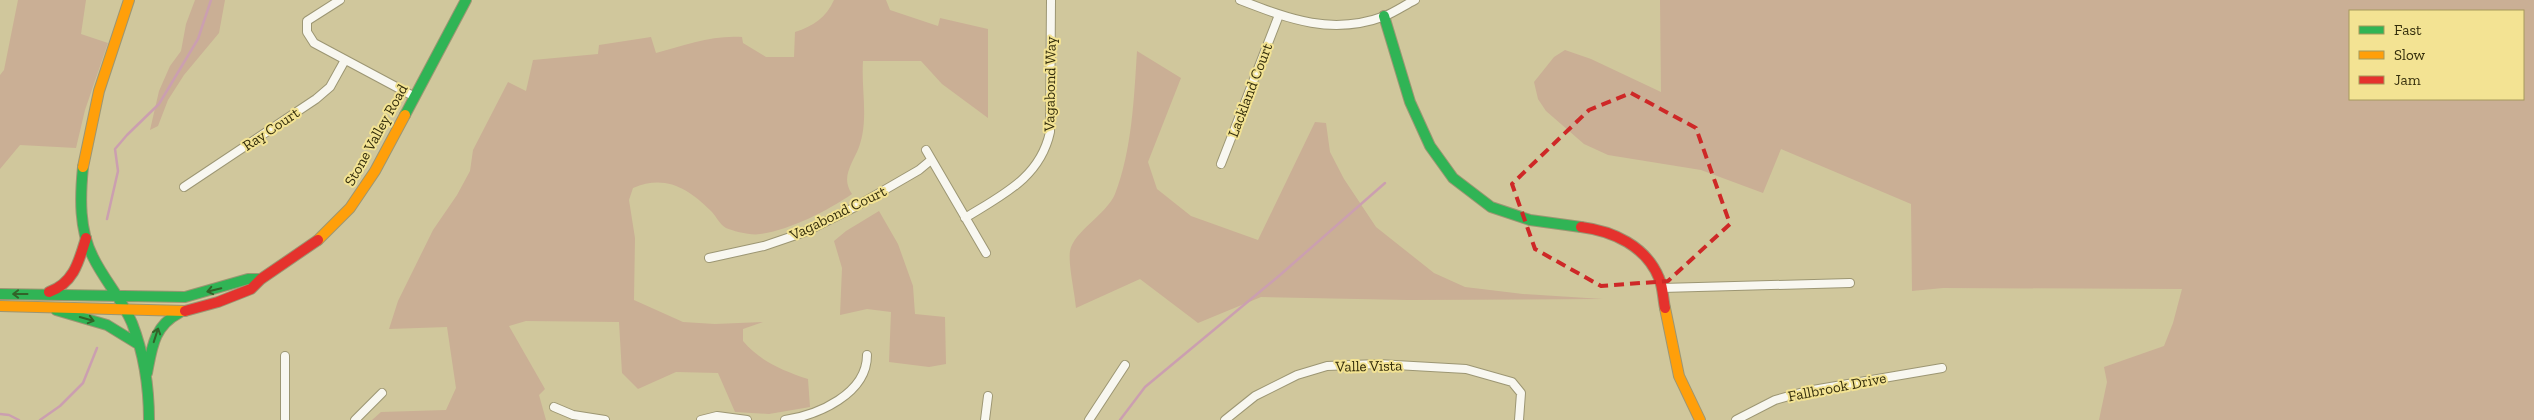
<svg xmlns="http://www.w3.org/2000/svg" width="2534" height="420" viewBox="0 0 2534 420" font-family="'Zilla Slab',serif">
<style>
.green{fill:#caaf95;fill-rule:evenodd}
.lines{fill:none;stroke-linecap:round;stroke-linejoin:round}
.stream{stroke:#cb9fb0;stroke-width:2.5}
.street-casing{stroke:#9c9673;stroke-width:10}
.fast-casing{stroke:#9c9673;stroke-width:12}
.slow-casing{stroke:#9c9673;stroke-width:12}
.jam-casing{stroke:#9c9673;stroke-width:12}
.street{stroke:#f8f7f0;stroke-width:8}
.fast{stroke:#30b455;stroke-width:10}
.slow{stroke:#ff9f0a;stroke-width:10}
.jam{stroke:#e5322d;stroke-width:10}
.oneway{stroke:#326329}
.marked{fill:none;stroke:#ce2827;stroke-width:4;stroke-dasharray:10 6;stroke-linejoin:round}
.labels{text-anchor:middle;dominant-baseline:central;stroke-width:4;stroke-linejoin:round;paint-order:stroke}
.street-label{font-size:15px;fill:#332d0b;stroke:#f3e393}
</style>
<rect width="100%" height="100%" fill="#d0c79c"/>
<path class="green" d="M18,0h68l-5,34 27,9 -23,67 -9,38 -56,-3 -20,24v-94l4,-5z
M195,0h30l-6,33 -35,42 -16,25 -10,26 -8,4 9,-39 11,-25 11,-15 5,-27z
M834,0h52l4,10 48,16 2,-8 48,11v89l-46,-34 -21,-23h-58c-2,28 6,58 -4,86 -6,16 -19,30 -7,47 -25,17 -62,36 -92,40 -8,2 -27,-3 -34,-6 -6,-3 -10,-12 -15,-17 -23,-23 -46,-37 -78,-23l-4,12 6,38 -1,62 49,22 32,2 48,-2 -20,7v12c18,21 39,29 65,38l2,28 -41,7 -34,-2 -17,-39 -42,-1 -38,17 -16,-16 -3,-51 -93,-1 -17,5 36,63 -6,6 7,25h-174l9,-8 65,-2 10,-22 -9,-61 -58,2 9,-28 35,-71 24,-35 13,-24 3,-21 35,-68 18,9 7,-31 65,-6 1,-9 52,-8 5,16c29,-8 56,-18 86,-16l1,6 23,14h28l1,-25c18,-6 31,-14 39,-32z
M1660,0h874v420h-435l8,-38 -3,-15 60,-21 9,-23 9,-34 -239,-1 -31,3 -1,-87 -130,-55 -18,44 -62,-23 -93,-15 -24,-11 -38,-33 -8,-12 -4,-17 20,-25 11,-7 26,9 70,33zM2350,11h173v88h-173z
M1137,51l44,27 -33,84 9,27 34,27 67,24 57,-118 11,1 4,29 14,27 32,48 58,46 31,14 58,7 80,5 -195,1 -147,-3 -63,26 -58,-44 -64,29c-1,-14 -8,-44 -6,-57 4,-20 36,-36 45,-57 17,-44 19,-96 22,-143z
M879,211l19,33 15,42 2,28 30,3 1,47 -17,3 -40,-5 2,-50 -24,-3 -27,6 2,-47 -8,-27 12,-10z"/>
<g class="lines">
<path class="stream" d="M107,219l11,-48 -3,-22 12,-14 32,-31 39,-65 13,-39
M0,414l9,1 10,5
M40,420l20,-14 23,-23 14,-35
M1120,420l25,-33 135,-112 105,-92"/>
<g class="street-casing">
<path id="street" d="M340,0l-33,21v11l7,11 101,54
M1240,0c49,19 92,36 145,16 10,-4 20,-11 30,-16
M926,150l60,103
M1221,164l58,-149
M184,187l132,-88 14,-12 15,-27
M965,218c37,-23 75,-40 85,-86l1,-132
M709,258l55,-12 41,-14 50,-25 64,-37 12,-10
M1662,288l188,-5
M285,356v64
M554,407l19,8 32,5
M355,420l27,-27
M701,420l16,-4 30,4
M785,420c33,-5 82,-26 82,-65
M985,420l3,-24
M1089,420l36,-55
M1225,420l30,-24 42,-21 30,-9 51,-2 88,5 46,13 9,11 -2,27
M1736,420l39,-20 32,-9 135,-23"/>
</g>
<g class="fast-casing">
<path id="fast" d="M1384,16l26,86 20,44 23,32 38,29 39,13 51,7
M405,115l61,-115
M83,167c-3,30 -4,63 10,90 11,23 29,42 39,66 12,31 17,64 17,97
M0,294l185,3 63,-18h13
M56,310l51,15 31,19
M147,373c5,-26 7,-47 32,-60"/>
</g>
<g class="slow-casing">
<path id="slow" d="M83,167l16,-76 30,-91
M318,240l32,-32 25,-37 30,-56
M0,306l185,5
M1665,308l14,68 21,44"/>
</g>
<g class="jam-casing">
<path id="jam" d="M1581,227c32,4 65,19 78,51 4,9 4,21 6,30
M49,292c25,-9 30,-31 37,-54
M185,311l33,-9 33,-13 10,-10 57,-39"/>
</g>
<use href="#street" class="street"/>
<use href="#fast" class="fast"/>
<use href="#slow" class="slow"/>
<use href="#jam" class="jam"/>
</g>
<defs><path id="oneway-shaft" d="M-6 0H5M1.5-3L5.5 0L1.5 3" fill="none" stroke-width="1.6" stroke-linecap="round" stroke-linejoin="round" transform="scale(1.25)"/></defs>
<g class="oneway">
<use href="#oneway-shaft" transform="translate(214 290) rotate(166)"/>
<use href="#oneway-shaft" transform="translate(20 294) rotate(-180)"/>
<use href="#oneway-shaft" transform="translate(87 319) rotate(16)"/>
<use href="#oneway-shaft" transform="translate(156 335) rotate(-72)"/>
</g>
<path class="marked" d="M1631,93l65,35 34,96 -62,57 -67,5 -66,-37 -23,-65 77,-74z"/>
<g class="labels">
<g class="street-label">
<text transform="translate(1050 84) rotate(-89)">Vagabond Way</text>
<text transform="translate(1250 90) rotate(-69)">Lackland Court</text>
<text transform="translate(271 129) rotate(-34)">Ray Court</text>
<text transform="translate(376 135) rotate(-61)">Stone Valley Road</text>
<text transform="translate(838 213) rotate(-26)">Vagabond Court</text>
<text transform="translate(1369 366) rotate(-1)">Valle Vista</text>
<text transform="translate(1837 387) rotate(-11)">Fallbrook Drive</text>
</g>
</g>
<rect x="2349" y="10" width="175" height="90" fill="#f3e393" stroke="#a69a5d"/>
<rect x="2359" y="26" width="25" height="8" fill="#30b455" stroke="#a69a5d"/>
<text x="2394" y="35" font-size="15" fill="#332d0b">Fast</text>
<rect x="2359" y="51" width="25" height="8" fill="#ff9f0a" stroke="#a69a5d"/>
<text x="2394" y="60" font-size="15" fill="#332d0b">Slow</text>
<rect x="2359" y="76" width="25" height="8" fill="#e5322d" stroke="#a69a5d"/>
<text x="2394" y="85" font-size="15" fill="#332d0b">Jam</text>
</svg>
